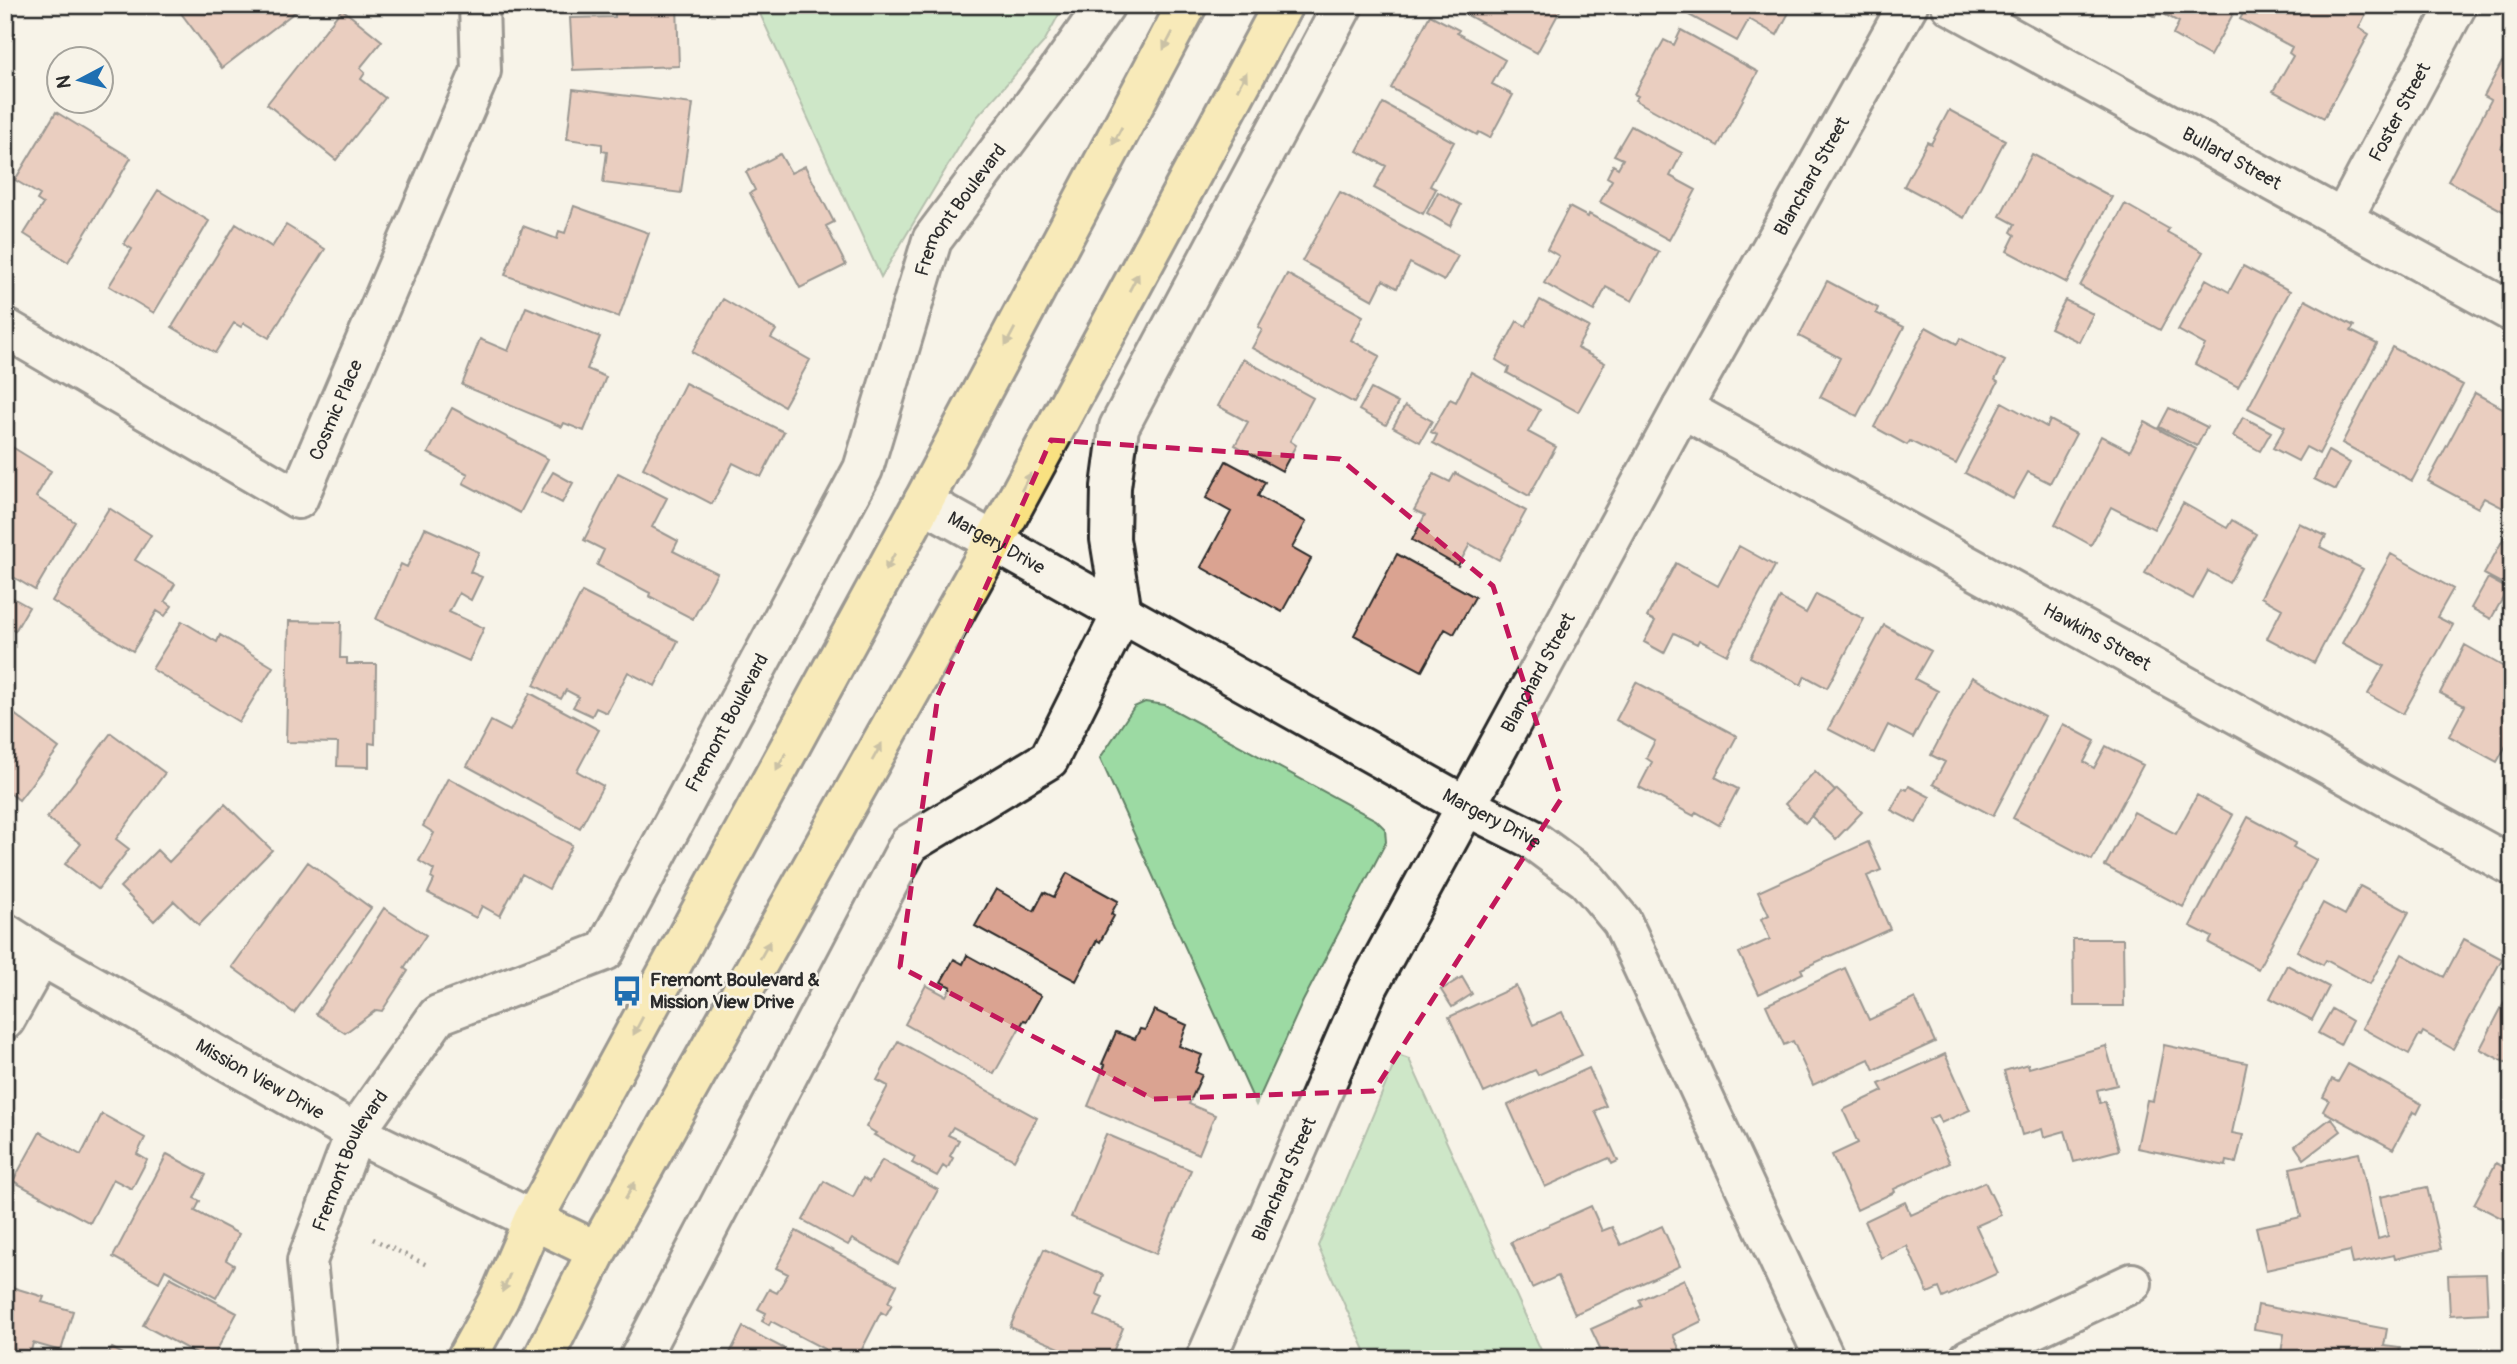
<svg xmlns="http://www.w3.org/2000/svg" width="2517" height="1364" viewBox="0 0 2517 1364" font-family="Pangolin,sans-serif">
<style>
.green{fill:#9cdaa3;stroke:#648267;stroke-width:2}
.building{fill:#daa391;stroke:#2b2b2b;stroke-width:2}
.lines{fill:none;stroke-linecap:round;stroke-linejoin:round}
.minor-casing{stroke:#2b2b2b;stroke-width:44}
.primary-casing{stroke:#2b2b2b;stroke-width:44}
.path{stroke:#2b2b2b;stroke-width:4.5;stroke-dasharray:2 5;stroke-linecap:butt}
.minor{stroke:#f7f3e8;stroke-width:38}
.primary{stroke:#f9e181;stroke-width:38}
.oneway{fill:#928656}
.marked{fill:none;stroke:#c2185b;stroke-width:5;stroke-dasharray:14 9;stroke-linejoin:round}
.labels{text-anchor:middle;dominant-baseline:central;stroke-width:5;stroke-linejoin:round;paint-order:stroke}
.street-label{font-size:19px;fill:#2b2b2b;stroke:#f7f3e8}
.poi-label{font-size:19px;font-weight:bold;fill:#2b2b2b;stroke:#f7f3e8;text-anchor:start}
</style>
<rect width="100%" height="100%" fill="#f7f3e8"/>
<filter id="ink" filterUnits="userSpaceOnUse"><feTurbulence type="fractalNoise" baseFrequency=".0143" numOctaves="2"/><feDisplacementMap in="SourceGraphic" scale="14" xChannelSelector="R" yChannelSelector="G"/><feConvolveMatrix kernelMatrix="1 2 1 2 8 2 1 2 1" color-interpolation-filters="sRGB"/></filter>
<g filter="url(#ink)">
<path class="green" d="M756,5h308l-20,37 -67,75 -96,160z
M1145,702l20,3 211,115 9,9 1,13 -83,159 -47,104 -156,-347 34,-51z
M1398,1055l11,4 136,300h-176l-51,-113z"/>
<path class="building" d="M5,5h10l-10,33z
M175,5h129l-82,63z
M615,5h62l2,61 -106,4 -3,-52 45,-1z
M1449,5h114l-26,48z
M1694,5h99l-16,30 -28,-16 -12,22 -48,-26z
M2134,5h104l-28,51 -37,-21 6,-13 -21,-11 -3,6z
M2248,5h122l-11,23 10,6 -45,84 -51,-27 20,-35 -4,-3 3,-6 -52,-28z
M342,9l40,32 -22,27 5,5 -4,6 24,19 -49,62 -69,-56z
M1430,15l29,15 -2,3 48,27 -13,24 21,11 -23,43 -11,-6 -2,3 -86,-47z
M1681,30l77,42 -40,74 -83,-46 3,-4 -4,-2 30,-54 10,5z
M2502,62l10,6v61l-11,19 4,2 7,-14v80l-64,-35 43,-81 -7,-4z
M573,89l120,15 -12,89 -78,-10 4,-31 -5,-1v-7l-35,-5z
M1383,103l71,39 -24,44 6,3 -13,25 -49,-26 12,-22 -29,-15z
M1949,110l56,30 -41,78 -60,-32 23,-44 4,2z
M56,112l75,46 -63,104 -44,-28 19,-30 -6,-4 3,-5 -25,-15z
M1631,126l51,27 -12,23 26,14 -27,50 -69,-38 12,-22 -5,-3 6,-12 5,3 5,-9 -9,-4z
M780,154l11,19 14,-7 29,56 -8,4 20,39 -46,23 -50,-95 5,-3 -9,-18z
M2032,154l80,43 -45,86 -60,-32 8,-16 -4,-3 4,-8 -15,-8z
M158,190l51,31 -55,92 -45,-27 23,-37 -8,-5z
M1340,192l118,64 -14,25 -34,-18 -13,25 -14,-8 -10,20 -71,-39z
M1438,192l23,13 -11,21 -23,-13z
M2125,204l44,25 -2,3 36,20 -43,78 -80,-44z
M574,206l75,27 -30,84 -114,-42 18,-49 34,13 2,-8 6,2z
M1569,207l19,10 1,-3 70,38 -27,49 -26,-14 -12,24 -50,-28 15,-27 -12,-7z
M236,224l36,23 14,-22 39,24 -56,89 -25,-15 -3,4 -7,-4 -19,30 -43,-26z
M2243,266l47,25 -52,96 -43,-23 10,-19 -27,-15 28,-51 23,13z
M1287,274l76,42 -12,24 29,16 -26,47 -102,-55 10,-18 -4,-3z
M1827,281l51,27 -2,5 28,14 -47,89 -37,-19 20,-39 -41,-22z
M723,299l53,31 -5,8 39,22 -26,46 -92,-54z
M1540,300l49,27 -12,21 28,15 -27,49 -71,-39 2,-5 -13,-8 21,-39 9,5z
M2065,300l28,14 -14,28 -29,-14z
M2305,300l49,26 -3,5 26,13 -58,110 -13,-7 -8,14 -25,-13 12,-21 -37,-19z
M526,307l74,30 -13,32 19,8 -22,54 -20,-8 -2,4 -100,-42 18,-46 28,12z
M1926,327l31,17 3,-6 45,23 -10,19 3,2 -42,82 -46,-23 -3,4 -33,-18z
M2392,347l71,38 -51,96 -70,-38z
M1243,359l70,39 -23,43 6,4 -14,26 -47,-26 13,-23 -30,-16z
M1471,372l69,38 -12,22 28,15 -27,49 -96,-53 4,-8 -6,-3 19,-33 6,3z
M685,383l99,49 -23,45 -28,-14 -21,41 -69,-36z
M1371,389l27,14 -12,22 -27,-15z
M2475,393l37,20v92l-3,6 -25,-13 -6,10 -50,-27z
M2002,402l45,25 3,-7 26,14 -26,49 -22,-11 -15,27 -48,-26z
M1405,406l27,15 -12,21 -27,-15z
M452,408l96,51 -28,54 -57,-30 5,-9 -40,-21z
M2169,408l38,19 -10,19 -38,-19z
M2243,417l28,15 -11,19 -27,-15z
M2145,422l51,27 -42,80 -43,-22 -20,38 -36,-20 46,-89 29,15z
M9,445l42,26 -15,26 39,25 -40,68 -25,-15 -5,8v-132z
M2328,451l22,12 -14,27 -22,-11z
M1226,461l39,21 -7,14 48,26 -14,26 19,11 -29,53 -81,-45 30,-55 -25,-14z
M553,472l20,11 -11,20 -21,-11z
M618,473l49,25 -15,29 26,14 -5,10 44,22 -24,46 -44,-23 1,-3 -53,-28 7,-15 -20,-10z
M1455,473l71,38 -27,49 -29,-16 -12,22 -46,-26 13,-25 -11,-5 20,-36 16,8z
M2183,503l44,25 5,-8 24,14 -27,49 -21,-12 -15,28 -48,-26z
M109,508l42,27 -16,25 40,24 -10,17 7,5 -7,10 -8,-5 -24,40 -81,-50z
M2299,523l27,13 -6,11 43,22 -49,94 -47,-25 15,-29 -21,-12z
M2512,523v39l-3,6 3,1v20l-28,-15z
M425,528l54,24 -9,20 12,5 -11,23 -12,-7 -10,19 35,16 -15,33 -93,-42 25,-55 6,3z
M1739,546l36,20 -48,89 -28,-15 -2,4 -23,-11 -10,20 -20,-11 11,-21 -8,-4 29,-54 42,23z
M1397,554l78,43 -21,37 -9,-5 -23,42 -68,-36z
M2391,554l62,35 -16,28 16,8 -50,89 -35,-20 16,-28 -42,-23z
M2488,578l20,11 -17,30 -20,-11z
M582,592l96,49 -23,45 -27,-14 -21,41 -11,-5 -4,8 -19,-9 6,-10 -13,-7 -5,9 -27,-14z
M6,594l23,13 -14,24 -10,-6z
M1816,594l48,25 -37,69 -22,-12 -4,9 -51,-28 30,-59 26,15z
M182,621l35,21 3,-7 53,32 -34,55 -87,-53z
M289,621l52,1 -1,36h7v6h29l-1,80 -6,-1v24l-32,-1 1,-23 -52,-1z
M1884,625l47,26 -16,28 23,12 -25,47 -25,-13 -14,28 -46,-24z
M2465,645l39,22 8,-14v82l-15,27 -48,-26 16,-30 -25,-13z
M1972,677l73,40 -52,99 -60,-32 12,-22 -14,-7z
M1636,682l101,54 -22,41 23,12 -19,36 -23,-13 -2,4 -55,-29 13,-25 -6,-4 9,-17 -39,-21z
M530,693l69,37 -22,41 26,15 -23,42 -113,-62 24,-45 19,10z
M5,707l54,41 -40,52 -14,-11z
M2063,724l32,17 -11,21 10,6 12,-22 37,19 -51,95 -79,-42z
M111,733l54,40 -49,66 13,10 -31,40 -33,-25 16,-20 -34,-26z
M1815,771l20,20 -30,32 -20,-19z
M448,778l124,67 -23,44 -27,-15 -22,42 -18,-10 -6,12 -48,-25 6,-13 -3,-2 3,-8 -15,-9 15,-28 -11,-7z
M1909,786l21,11 -14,26 -25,-13 12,-22 4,2z
M1837,789l25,23 -26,27 -25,-23z
M2197,795l36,20 -50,92 -78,-41 29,-54 42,22z
M225,804l47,46 -73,75 -25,-24 -20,20 -34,-34 37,-37 12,12z
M2248,817l48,26 -3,4 23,13 -58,109 -49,-26 3,-6 -22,-11z
M1868,842l13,28 -14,6 23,53 -89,40 2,4 -44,21 -20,-41 31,-14 -9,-20 8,-4 -11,-23z
M308,862l63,46 -77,105 -62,-46z
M1067,873l51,28 -7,13 3,2 -14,26 -3,-2 -21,41 -101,-55 21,-37 38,22 10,-19 10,5z
M2360,886l49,26 -39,72 -44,-24 -3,5 -26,-14 26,-48 22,12z
M384,908l42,27 -22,33 4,3 -26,40 -6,-1 -31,23 -29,-19z
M2073,939h50l1,67h-50z
M2464,939l38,20 -49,90 -30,-17 -2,4 -2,-1 -10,19 -47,-26 40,-74 42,23z
M967,955l74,41 -14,25 -3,-1 -30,54 -89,-50 21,-39 20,11 5,-9 -10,-5 13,-23 9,5z
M2287,965l42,22 -17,33 -42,-22z
M1845,968l24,52 46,-22 20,44 -61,28 -5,-11 -56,26 -20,-44 -9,4 -18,-40z
M1462,977l10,17 -20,13 -11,-17z
M1516,986l17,39 29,-13 20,43 -44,20 -3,-5 -51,23 -35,-76z
M2505,1001l7,4v54l-3,-1 -3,5 -26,-14z
M2332,1009l20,12 -12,24 -22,-12z
M1154,1010l33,15 -8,21 23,9 -7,17 7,3 -13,29 26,11 -16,39 -111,-48 17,-41 -3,-1 14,-32 19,7 5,-10 5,1z
M898,1041l139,77 -23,42 -61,-33 -5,8 11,5 -9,16 3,2 -6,11 -4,-3 -6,10 -25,-13 3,-6 -41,-22 2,-2 -10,-6 22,-41 -11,-6z
M2164,1045l83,18 -15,70 11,2 -7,28 -9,-2 -1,5 -89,-18 10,-48 6,1z
M2106,1046l11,39 -20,5 3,13 5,-2 14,49 -45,12 -9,-31 -21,6 -2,-8 -20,6 -18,-64 24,-7 1,4z
M1945,1054l25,56 -29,13 -4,-8 -8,4 21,44 -56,26 1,3 -38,18 -25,-55 26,-12 -15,-33 40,-19 -4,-7z
M2348,1064l74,40 -5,10 -4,-2 -20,37 -70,-38 6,-11 -6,-3 9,-18 6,3z
M1589,1068l17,38 -11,5 23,50 -6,3 -3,-6 -64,29 -37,-82z
M102,1114l43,24 -8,16 10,6 -15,29 -19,-10 -23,44 -77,-42 27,-49 41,23z
M2331,1118l10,13 -37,28 -9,-13z
M1106,1134l85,36 -35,84 -85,-37z
M2359,1153l19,86 10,-3 -8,-39 47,-10 14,62 -46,10 -1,-4 -41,9 -3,-13 -84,19 -10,-43 45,-10 -11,-49z
M167,1154l39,21 -12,23 6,3 -5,10 44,23 -13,26 8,5 -18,33 -51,-28 -6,12 -46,-25z
M882,1160l56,30 -40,74 -46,-25 -4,6 -45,-25 21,-39 29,16 10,-19 6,4z
M2496,1163l16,9v45l-3,5 -35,-18z
M1985,1182l16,33 -25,11 22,47 -55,25 -4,-10 -11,5 -21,-47 -26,12 -16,-37 40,-19 6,13z
M1591,1206l11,25 10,-4 9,18 41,-19 18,40 -105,48 -17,-38 -26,12 -21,-46z
M796,1231l101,54 -9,17 4,2 -6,11 -5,-3 -24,47h-14l-72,-38 -2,4 -7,-4 4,-8 -8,-4 11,-20 8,4 11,-19 -12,-6z
M1044,1249l59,26 -7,19 7,3 -8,19 28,12 -13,31h-40l-10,-5 2,-5 -52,-22z
M2486,1274l2,39 -38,2 -2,-40z
M170,1277l67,36 -25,46h-6l-63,-34z
M1684,1279l18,42 -29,14 11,24h-103l-1,-3 20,-8 -9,-19 51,-23 -3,-6z
M5,1285l39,12 -2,5 31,9 -12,40 -28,-8 -4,16h-24z
M2258,1305l129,24 -3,17 16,2 -2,11h-118l4,-25 -30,-5z
M743,1327l61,32h-77z
M112,1348l20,11h-26z"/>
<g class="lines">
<g class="minor-casing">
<g id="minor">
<path id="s1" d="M1951,5l561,307"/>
<path id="s2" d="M2343,219l114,-214"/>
<path id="s3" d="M5,328l293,171 183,-428 -2,-66"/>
<path id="s4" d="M1682,408l830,458"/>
<path id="s5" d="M923,502l543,304 64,32 57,42 35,42 203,437"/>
<path id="s6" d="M5,933l36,23 314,177 178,87"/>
<path d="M5,1020l36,-64"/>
<path id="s7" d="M317,1359l-10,-98 48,-128 83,-118 167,-64 258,-482 69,-229 125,-167 48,-68"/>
<path d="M639,1359l270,-515 140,-85 73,-146 -12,-74 1,-52 8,-60 224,-422"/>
<path id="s8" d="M1206,1359l162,-372 314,-579 226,-403"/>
<path d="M1969,1359l163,-76"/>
</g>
</g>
<g class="primary-casing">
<path id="primary" d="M533,1220l64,31
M466,1359l33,-60 34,-79 390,-718 264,-497
M543,1359l54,-108 397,-709 289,-537"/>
</g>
<path class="path" d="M373,1239l56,27"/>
<use href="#minor" class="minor"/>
<use href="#primary" class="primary"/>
</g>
<defs><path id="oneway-solid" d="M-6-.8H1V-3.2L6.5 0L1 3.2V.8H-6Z" transform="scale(1.75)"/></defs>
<g class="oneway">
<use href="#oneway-solid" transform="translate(1168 41) rotate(118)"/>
<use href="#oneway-solid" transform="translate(1242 81) rotate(-62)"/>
<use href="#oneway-solid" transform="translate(1117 136) rotate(118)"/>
<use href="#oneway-solid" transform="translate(1134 282) rotate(-62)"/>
<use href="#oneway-solid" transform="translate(1010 337) rotate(118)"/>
<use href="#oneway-solid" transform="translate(1026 482) rotate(-62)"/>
<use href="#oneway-solid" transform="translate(890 562) rotate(119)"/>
<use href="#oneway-solid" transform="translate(877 752) rotate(-61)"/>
<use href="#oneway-solid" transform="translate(781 762) rotate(118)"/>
<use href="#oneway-solid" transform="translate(765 950) rotate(-61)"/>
<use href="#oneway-solid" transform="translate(638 1026) rotate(118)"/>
<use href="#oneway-solid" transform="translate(630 1191) rotate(-61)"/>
<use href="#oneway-solid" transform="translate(506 1283) rotate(113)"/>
</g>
</g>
<path d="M0 0H2517V1364H0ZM1051,440l289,19 153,127 68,213 -187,292 -221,8 -253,-132 38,-272z" fill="#f7f3e8" fill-opacity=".55" fill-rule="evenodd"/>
<path class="marked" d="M1051,440l289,19 153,127 68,213 -187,292 -221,8 -253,-132 38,-272z"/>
<defs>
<g id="bus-bare" transform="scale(2.415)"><path d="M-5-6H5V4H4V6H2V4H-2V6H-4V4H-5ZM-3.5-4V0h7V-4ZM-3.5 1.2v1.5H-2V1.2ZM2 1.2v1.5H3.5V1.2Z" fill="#1f6fb2" stroke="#f7f3e8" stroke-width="2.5" paint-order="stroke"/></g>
</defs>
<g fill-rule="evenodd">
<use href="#bus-bare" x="627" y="991"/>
</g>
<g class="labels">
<g class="street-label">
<text stroke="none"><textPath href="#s2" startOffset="121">Foster Street</textPath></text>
<text stroke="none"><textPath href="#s1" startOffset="320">Bullard Street</textPath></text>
<text stroke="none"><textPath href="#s8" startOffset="1330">Blanchard Street</textPath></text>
<text stroke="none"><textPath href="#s7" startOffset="1384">Fremont Boulevard</textPath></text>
<text stroke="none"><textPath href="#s3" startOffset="436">Cosmic Place</textPath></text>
<text stroke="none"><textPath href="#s5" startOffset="84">Margery Drive</textPath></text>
<text stroke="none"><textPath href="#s4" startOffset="474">Hawkins Street</textPath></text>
<text stroke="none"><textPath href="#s8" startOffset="763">Blanchard Street</textPath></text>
<text stroke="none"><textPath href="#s7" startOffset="817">Fremont Boulevard</textPath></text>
<text stroke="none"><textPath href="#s5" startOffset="651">Margery Drive</textPath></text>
<text stroke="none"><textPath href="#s6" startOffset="294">Mission View Drive</textPath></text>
<text stroke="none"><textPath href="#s7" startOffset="208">Fremont Boulevard</textPath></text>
<text stroke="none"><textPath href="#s8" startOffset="196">Blanchard Street</textPath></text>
</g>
<g class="poi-label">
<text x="650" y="980">Fremont Boulevard &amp;<tspan x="650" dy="22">Mission View Drive</tspan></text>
</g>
</g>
<rect width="2517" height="1364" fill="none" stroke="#f7f3e8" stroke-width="28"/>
<rect x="14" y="14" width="2489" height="1336" fill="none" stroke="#2b2b2b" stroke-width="2.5" filter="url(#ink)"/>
<g transform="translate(80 80) rotate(263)"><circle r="33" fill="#f7f3e8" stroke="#a5a39c" stroke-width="2"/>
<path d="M0-5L12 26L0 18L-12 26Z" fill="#1f6fb2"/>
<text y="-10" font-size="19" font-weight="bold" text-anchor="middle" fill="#2b2b2b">N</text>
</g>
</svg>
